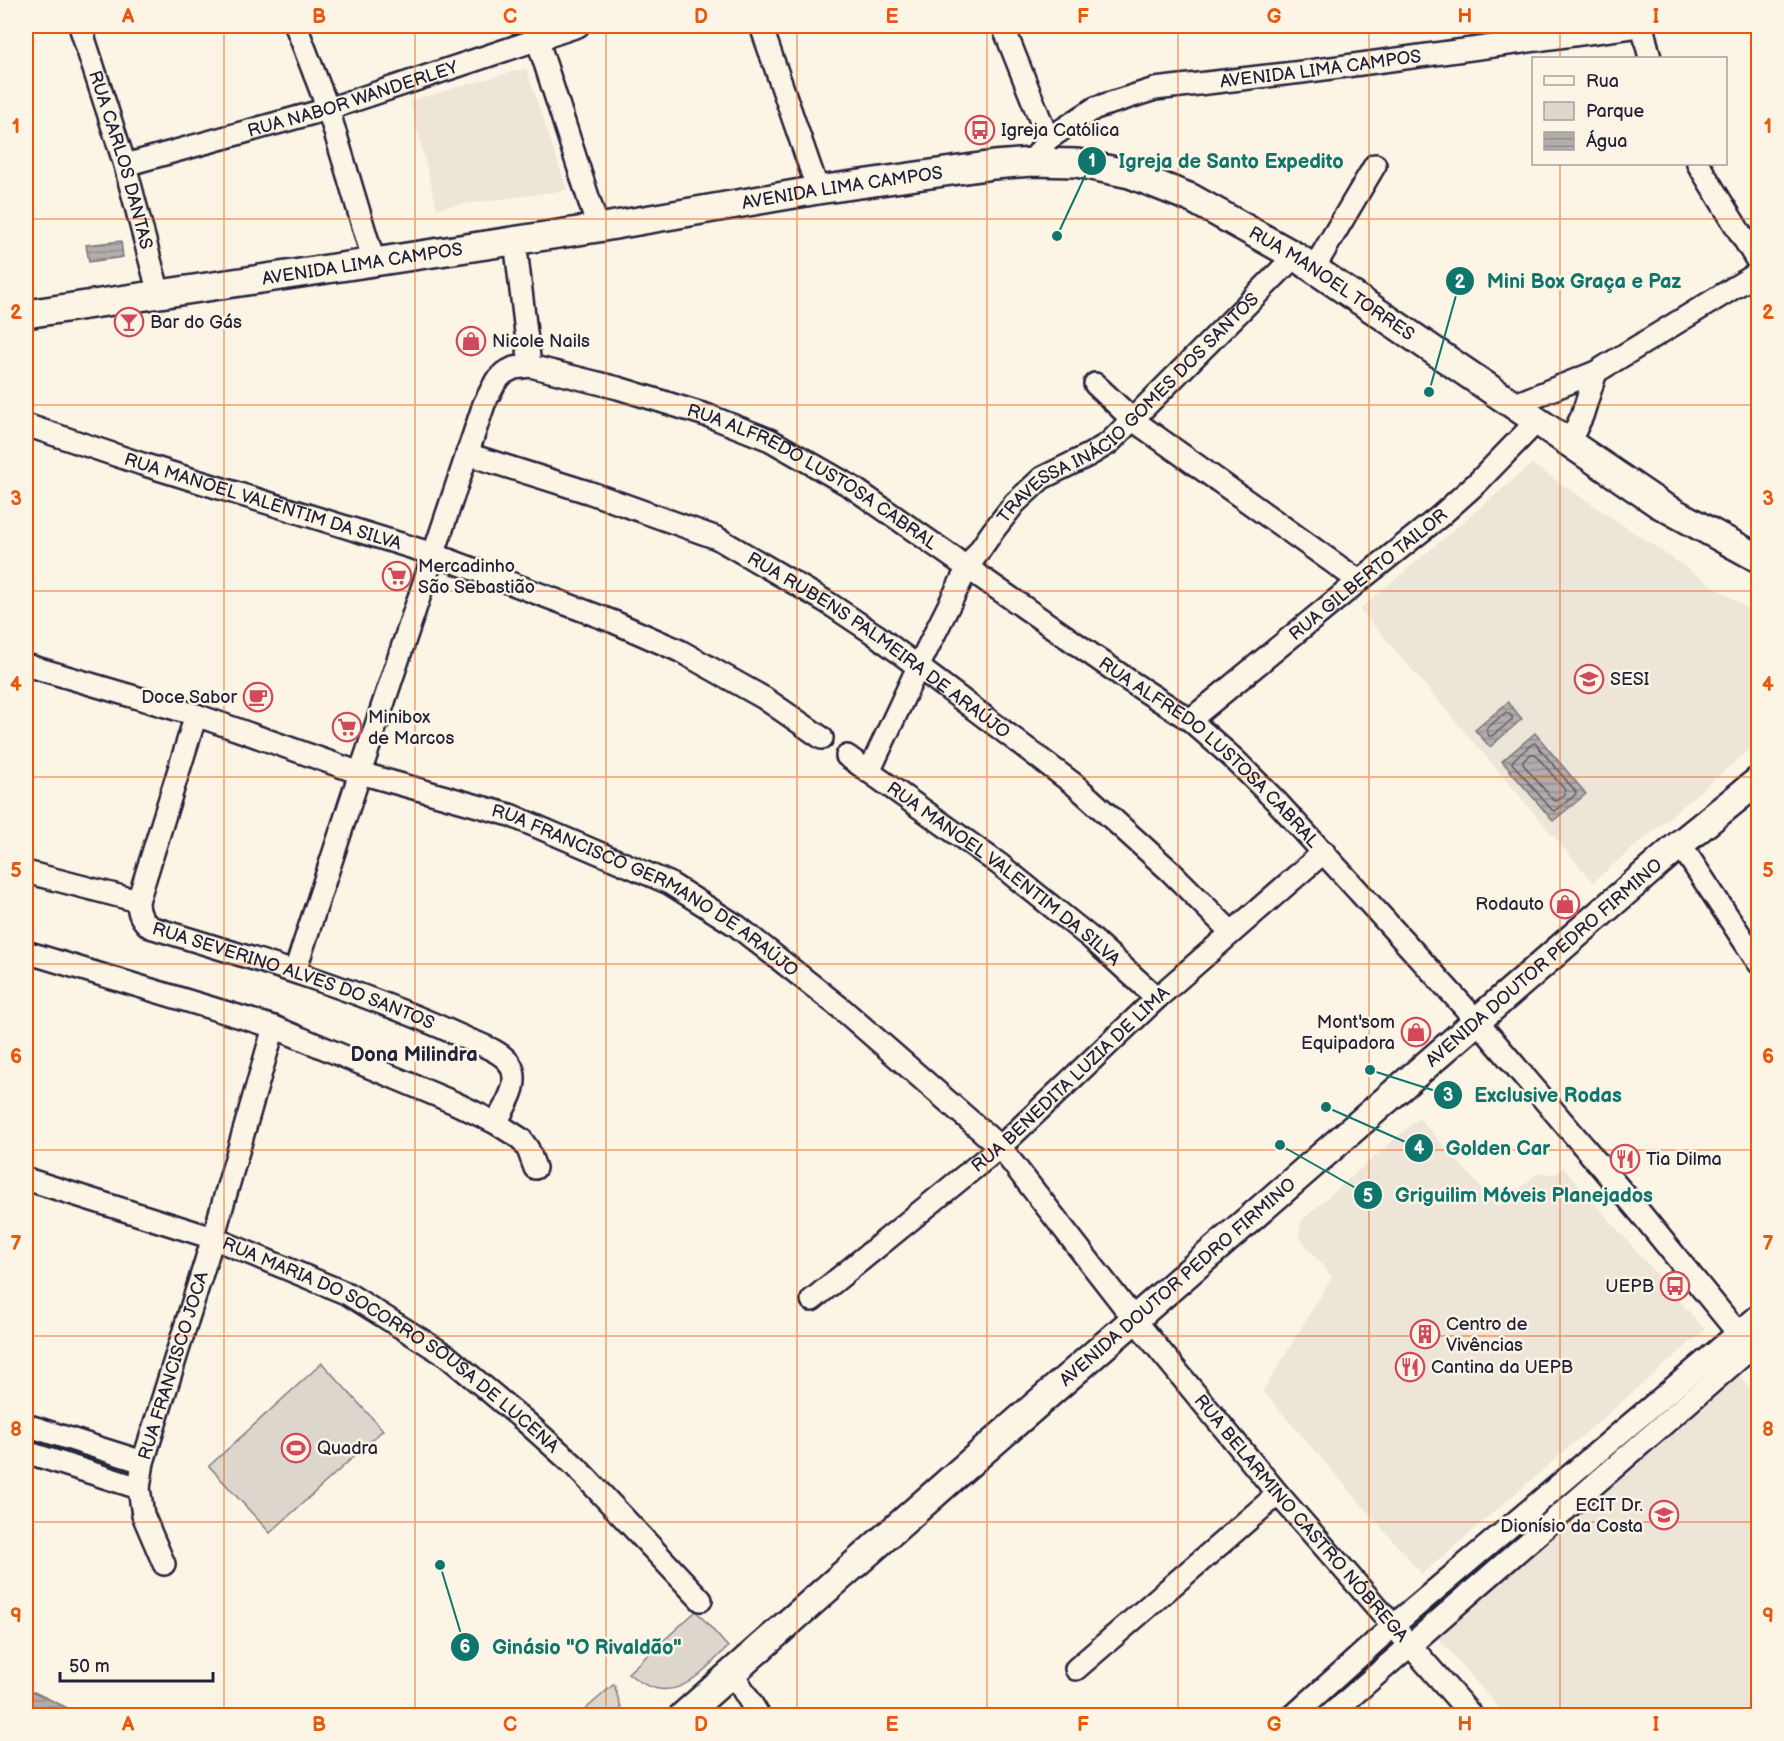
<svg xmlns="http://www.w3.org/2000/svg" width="1784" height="1741" viewBox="0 0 1784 1741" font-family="'Balsamiq Sans',sans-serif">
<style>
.built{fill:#ece5d8}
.park{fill:#dcd6cc;stroke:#7f7c84;stroke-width:1.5}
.water{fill:url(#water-rules);stroke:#78757e;stroke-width:1.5}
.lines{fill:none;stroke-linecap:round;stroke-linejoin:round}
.shore{stroke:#5c5a68;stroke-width:1.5}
.minor-casing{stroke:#22223b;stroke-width:26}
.major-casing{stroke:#22223b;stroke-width:32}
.minor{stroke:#fcf5e5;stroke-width:21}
.major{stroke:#fcf5e5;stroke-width:27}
.grid{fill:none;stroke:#e8590c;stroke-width:1.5;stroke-opacity:0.55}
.labels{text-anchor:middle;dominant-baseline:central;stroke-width:5;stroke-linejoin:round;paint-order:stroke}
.street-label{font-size:18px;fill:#22223b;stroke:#fcf5e5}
.poi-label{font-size:18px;fill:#22223b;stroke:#fcf5e5;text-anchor:start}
.neighbourhood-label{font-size:20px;font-weight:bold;fill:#22223b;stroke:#fcf5e5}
.leader{fill:none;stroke:#0f766e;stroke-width:2}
.callout-dot{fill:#0f766e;stroke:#fcf5e5;stroke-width:2}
.mark-label{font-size:18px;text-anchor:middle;font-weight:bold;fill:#fff}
.callout-label{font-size:20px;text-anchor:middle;font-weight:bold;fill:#0f766e;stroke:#fcf5e5;stroke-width:5;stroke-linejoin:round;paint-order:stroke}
.neatline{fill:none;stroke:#e8590c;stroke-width:2}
.grid-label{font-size:20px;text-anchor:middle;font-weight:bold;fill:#e8590c}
</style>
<defs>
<pattern id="water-rules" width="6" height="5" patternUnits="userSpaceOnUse" patternTransform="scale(1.5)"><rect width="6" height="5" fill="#b2adab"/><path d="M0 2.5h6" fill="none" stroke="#908c8c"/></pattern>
</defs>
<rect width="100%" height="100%" fill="#fcf5e5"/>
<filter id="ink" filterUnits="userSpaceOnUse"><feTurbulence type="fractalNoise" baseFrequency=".0167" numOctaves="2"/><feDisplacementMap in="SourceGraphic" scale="12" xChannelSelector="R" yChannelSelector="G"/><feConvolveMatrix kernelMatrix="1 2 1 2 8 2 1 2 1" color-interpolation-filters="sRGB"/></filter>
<g filter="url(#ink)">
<path class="built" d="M526,68l41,122 -130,18 -27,-107z
M1532,464l226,152v126l-165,140 -233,-273z
M1419,1118l79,89 40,-34 17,1 8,-7 142,163 -283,244 -159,-183 69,-114 -33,-40 3,-17z
M1735,1370l23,27v318h-253l-72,-83z"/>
<path class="park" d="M322,1363l61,67 -113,103 -61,-67z
M696,1611l32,36c-32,31 -57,63 -100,26z
M614,1684l9,31h-44z"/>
<path class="water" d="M121,241l2,16 -34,5 -3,-17z
M1508,702l14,17 -32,28 -15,-17z
M1535,733l51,61 -33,27 -51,-60z
M34,1692l34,16 7,7h-49v-22z"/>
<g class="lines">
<path class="shore" d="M1506,712l6,4v4l-20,16h-3l-3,-7z
M1535,743l41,49 -1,3 -20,16 -3,-1 -40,-47 1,-3 19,-16z
M1531,754h4l30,36v4l-8,7 -4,-1 -30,-36v-3z"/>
<g class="minor-casing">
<g id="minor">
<path id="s1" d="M80,26l45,139 34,129"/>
<path d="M296,26l32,83 46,153"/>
<path d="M533,26l65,202"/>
<path d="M761,26l57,164"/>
<path d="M1003,26l45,113"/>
<path d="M1642,26l8,32"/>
<path id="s2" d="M1032,162l16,-23 47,-31 60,-19 147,-17 338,-46"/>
<path d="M1698,164l60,98"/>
<path id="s3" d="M125,165l203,-56 250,-83"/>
<path d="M515,240l15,126"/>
<path d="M1314,268l61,-103"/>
<path d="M1095,384l38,36 226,161"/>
<path d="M1513,405l83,-33 162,-99"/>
<path id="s4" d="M26,425l116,39 291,90 181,68 66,29 84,47 58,40"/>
<path d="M1569,443l13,-27 14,-44"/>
<path id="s5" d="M467,454l124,39 126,45 108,63 51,34 199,150 95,86 61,61"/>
<path id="s6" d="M26,665l170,50 164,58 150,42 159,68 68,43 105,83 158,138 134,172 144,175 194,222"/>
<path id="s7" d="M196,715l-58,186c0,12 3,18 12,26 106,32 212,64 313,110 15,7 37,13 47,27 12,20 -5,41 -14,59"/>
<path id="s8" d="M1190,720l169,-139 80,-64 39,-35 59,-61"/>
<path id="s9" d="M847,756l152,108 93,75 65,59"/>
<path id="s10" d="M869,772l49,-105 50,-100 25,-36 22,-28 27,-25 47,-23 20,-12 186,-187"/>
<path d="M1680,844l78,118"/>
<path d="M26,872l112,29"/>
<path d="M26,952l248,75 181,76 41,20 25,16 7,10 7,19"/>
<path id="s11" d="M295,971l65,-198 124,-369 12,-23 8,-8 10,-5 16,-2 88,22 91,28 61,24 82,47 276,193 62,40 44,39 43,43 200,219 165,194 96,118 20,22"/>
<path id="s12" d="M26,1179l187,59 135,56 99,62 79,66 49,44 126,134"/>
<path id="s13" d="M812,1300l188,-153 157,-149 167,-146"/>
<path d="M26,1425l117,37"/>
<path d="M26,1452l113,36"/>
<path id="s14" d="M164,1564l-21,-49 -4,-27 4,-26 70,-224 61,-211"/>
<path d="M1076,1669l202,-175"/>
<path d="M732,1672l27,44"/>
<path d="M1293,1716l101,-91 364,-309"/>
<path d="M1329,1716l429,-374"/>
</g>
</g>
<g class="major-casing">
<g id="major">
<path id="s15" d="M26,314l348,-52 224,-34 220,-38 176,-25 38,-3 45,1 53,11 61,24 104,58 364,248 99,54"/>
<path id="s16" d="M683,1716l274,-242 723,-630 78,-63"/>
</g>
</g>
<use href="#minor" class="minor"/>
<use href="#major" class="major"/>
</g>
</g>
<path class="grid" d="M224,26v1690M415,26v1690M606,26v1690M797,26v1690M987,26v1690M1178,26v1690M1369,26v1690M1560,26v32M1560,164v1552M26,219h1732M26,405h1732M26,591h1732M26,777h1732M26,964h1732M26,1150h1732M26,1336h1732M26,1522h1732"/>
<defs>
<g id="bus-ring" transform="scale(1.5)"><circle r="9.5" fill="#fcf5e5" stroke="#d1495b" stroke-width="1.5"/><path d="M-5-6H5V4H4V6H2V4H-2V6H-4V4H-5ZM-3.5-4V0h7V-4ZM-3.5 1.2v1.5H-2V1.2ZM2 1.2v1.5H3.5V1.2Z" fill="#d1495b"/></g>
<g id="bar-ring" transform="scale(1.5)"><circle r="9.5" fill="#fcf5e5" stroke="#d1495b" stroke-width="1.5"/><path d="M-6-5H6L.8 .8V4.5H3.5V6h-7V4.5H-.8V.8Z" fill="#d1495b"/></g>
<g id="shop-ring" transform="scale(1.5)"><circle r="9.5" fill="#fcf5e5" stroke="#d1495b" stroke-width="1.5"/><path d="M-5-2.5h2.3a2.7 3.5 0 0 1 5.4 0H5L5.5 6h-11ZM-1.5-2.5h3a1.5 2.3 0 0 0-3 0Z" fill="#d1495b"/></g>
<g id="supermarket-ring" transform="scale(1.5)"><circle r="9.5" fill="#fcf5e5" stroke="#d1495b" stroke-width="1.5"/><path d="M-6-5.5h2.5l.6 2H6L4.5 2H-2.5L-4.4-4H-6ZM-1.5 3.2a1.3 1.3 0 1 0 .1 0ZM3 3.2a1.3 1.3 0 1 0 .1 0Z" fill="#d1495b"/></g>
<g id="school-ring" transform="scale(1.5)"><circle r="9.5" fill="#fcf5e5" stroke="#d1495b" stroke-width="1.5"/><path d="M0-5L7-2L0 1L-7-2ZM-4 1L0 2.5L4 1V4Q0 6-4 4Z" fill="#d1495b"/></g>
<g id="cafe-ring" transform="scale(1.5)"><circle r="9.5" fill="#fcf5e5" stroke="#d1495b" stroke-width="1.5"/><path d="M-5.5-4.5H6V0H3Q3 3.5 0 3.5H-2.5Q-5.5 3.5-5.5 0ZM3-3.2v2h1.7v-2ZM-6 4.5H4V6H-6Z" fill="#d1495b"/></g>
<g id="restaurant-ring" transform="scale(1.5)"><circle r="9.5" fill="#fcf5e5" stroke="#d1495b" stroke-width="1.5"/><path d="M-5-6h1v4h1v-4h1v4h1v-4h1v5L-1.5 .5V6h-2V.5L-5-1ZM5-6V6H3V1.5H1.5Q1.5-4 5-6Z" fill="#d1495b"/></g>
<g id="building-ring" transform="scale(1.5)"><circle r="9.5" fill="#fcf5e5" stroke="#d1495b" stroke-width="1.5"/><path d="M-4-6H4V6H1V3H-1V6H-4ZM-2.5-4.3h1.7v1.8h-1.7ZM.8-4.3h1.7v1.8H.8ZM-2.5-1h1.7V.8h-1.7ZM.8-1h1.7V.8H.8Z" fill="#d1495b"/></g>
<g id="stadium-ring" transform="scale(1.5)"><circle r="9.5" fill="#fcf5e5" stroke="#d1495b" stroke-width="1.5"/><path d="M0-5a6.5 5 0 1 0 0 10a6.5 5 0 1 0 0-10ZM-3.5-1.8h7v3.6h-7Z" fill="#d1495b"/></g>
</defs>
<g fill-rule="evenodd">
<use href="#bus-ring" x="980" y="130"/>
<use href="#bar-ring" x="129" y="322"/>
<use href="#shop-ring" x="471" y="341"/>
<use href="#supermarket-ring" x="397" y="576"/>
<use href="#school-ring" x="1589" y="679"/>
<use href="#cafe-ring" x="258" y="697"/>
<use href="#supermarket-ring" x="347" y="727"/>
<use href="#shop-ring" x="1565" y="904"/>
<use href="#shop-ring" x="1416" y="1032"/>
<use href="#restaurant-ring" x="1625" y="1159"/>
<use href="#bus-ring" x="1675" y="1286"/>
<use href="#building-ring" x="1425" y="1334"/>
<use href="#restaurant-ring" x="1410" y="1367"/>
<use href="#stadium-ring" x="296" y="1448"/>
<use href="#school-ring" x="1664" y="1515"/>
</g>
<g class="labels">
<g class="street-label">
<text stroke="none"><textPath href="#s2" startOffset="314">AVENIDA LIMA CAMPOS</textPath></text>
<text stroke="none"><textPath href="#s3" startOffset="237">RUA NABOR WANDERLEY</textPath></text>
<text stroke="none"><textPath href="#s1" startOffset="140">RUA CARLOS DANTAS</textPath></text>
<text stroke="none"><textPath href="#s15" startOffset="826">AVENIDA LIMA CAMPOS</textPath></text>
<text stroke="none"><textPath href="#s15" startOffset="340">AVENIDA LIMA CAMPOS</textPath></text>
<text stroke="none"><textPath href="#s15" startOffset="1347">RUA MANOEL TORRES</textPath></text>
<text stroke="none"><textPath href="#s10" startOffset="456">TRAVESSA INÁCIO GOMES DOS SANTOS</textPath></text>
<text stroke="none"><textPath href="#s11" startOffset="968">RUA ALFREDO LUSTOSA CABRAL</textPath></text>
<text stroke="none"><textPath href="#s4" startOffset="249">RUA MANOEL VALENTIM DA SILVA</textPath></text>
<text stroke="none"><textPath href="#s8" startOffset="230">RUA GILBERTO TAILOR</textPath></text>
<text stroke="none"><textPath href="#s5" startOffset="458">RUA RUBENS PALMEIRA DE ARAÚJO</textPath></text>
<text stroke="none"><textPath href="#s11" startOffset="1454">RUA ALFREDO LUSTOSA CABRAL</textPath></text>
<text stroke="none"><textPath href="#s9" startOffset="196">RUA MANOEL VALENTIM DA SILVA</textPath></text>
<text stroke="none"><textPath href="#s6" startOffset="662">RUA FRANCISCO GERMANO DE ARAÚJO</textPath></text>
<text stroke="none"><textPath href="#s16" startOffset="1144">AVENIDA DOUTOR PEDRO FIRMINO</textPath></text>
<text stroke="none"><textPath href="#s7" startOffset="376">RUA SEVERINO ALVES DO SANTOS</textPath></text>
<text stroke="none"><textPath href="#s13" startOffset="340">RUA BENEDITA LUZIA DE LIMA</textPath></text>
<text stroke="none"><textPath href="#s16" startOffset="658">AVENIDA DOUTOR PEDRO FIRMINO</textPath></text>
<text stroke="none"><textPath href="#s12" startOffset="405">RUA MARIA DO SOCORRO SOUSA DE LUCENA</textPath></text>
<text stroke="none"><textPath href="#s14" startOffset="208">RUA FRANCISCO JOCA</textPath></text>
<text stroke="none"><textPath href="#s6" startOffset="1582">RUA BELARMINO CASTRO NÓBREGA</textPath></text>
</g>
<g class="poi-label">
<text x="1001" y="130">Igreja Católica</text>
<text x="150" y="322">Bar do Gás</text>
<text x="492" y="341">Nicole Nails</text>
<text x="418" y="566">Mercadinho<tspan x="418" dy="21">São Sebastião</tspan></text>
<text x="1610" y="679">SESI</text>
<text x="237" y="697" text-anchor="end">Doce Sabor</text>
<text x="368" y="717">Minibox<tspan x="368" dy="21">de Marcos</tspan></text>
<text x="1544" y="904" text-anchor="end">Rodauto</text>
<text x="1395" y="1022" text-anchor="end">Mont'som<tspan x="1395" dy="21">Equipadora</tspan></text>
<text x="1646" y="1159">Tia Dilma</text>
<text x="1654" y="1286" text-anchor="end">UEPB</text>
<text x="1446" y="1324">Centro de<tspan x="1446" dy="21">Vivências</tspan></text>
<text x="1431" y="1367">Cantina da UEPB</text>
<text x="317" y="1448">Quadra</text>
<text x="1643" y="1505" text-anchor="end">ECIT Dr.<tspan x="1643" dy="21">Dionísio da Costa</tspan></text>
</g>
<g class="neighbourhood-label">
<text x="414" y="1055">Dona Milindra</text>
</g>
</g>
<path class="leader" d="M1057 236L1092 161M1429 392L1460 281M1370 1070L1448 1095M1326 1107L1419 1148M1280 1145L1368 1195M440 1565L465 1647"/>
<g class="callout-dot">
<circle cx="1057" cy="236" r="6"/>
<circle cx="1429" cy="392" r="6"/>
<circle cx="1370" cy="1070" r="6"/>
<circle cx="1326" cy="1107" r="6"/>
<circle cx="1280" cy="1145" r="6"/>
<circle cx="440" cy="1565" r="6"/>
<circle cx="1092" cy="161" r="15"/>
<circle cx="1460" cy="281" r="15"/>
<circle cx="1448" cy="1095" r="15"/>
<circle cx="1419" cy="1148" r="15"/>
<circle cx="1368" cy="1195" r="15"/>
<circle cx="465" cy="1647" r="15"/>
</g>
<g class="mark-label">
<text x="1092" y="167">1</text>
<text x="1460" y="288">2</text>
<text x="1448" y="1101">3</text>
<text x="1419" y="1154">4</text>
<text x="1368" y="1202">5</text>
<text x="465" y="1653">6</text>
</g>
<g class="callout-label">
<text x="1231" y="168">Igreja de Santo Expedito</text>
<text x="1584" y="288">Mini Box Graça e Paz</text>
<text x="1548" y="1102">Exclusive Rodas</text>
<text x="1498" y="1155">Golden Car</text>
<text x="1524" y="1202">Griguilim Móveis Planejados</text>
<text x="587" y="1654">Ginásio "O Rivaldão"</text>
</g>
<rect width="1784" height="1741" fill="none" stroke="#fcf5e5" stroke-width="66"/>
<rect x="1532" y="57" width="195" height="108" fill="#fcf5e5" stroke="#a5a1a1" stroke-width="1.5"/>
<rect x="1544" y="76" width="30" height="9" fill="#fcf5e5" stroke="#a5a1a1" stroke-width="1.5"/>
<text x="1586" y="87" font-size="18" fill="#22223b">Rua</text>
<rect x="1544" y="102" width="30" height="18" fill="#dcd6cc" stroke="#a5a1a1" stroke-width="1.5"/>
<text x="1586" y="117" font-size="18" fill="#22223b">Parque</text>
<rect x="1544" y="132" width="30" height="18" fill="url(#water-rules)" stroke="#a5a1a1" stroke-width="1.5"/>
<text x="1586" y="147" font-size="18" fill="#22223b">Água</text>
<path d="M60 1672v9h153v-9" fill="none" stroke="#22223b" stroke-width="3"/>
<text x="69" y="1672" font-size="18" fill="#22223b" stroke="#fcf5e5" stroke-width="4.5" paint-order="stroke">50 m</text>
<rect x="33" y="33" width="1718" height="1675" class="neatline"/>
<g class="grid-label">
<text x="128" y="23">A</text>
<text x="319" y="23">B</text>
<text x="510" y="23">C</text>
<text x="701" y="23">D</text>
<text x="892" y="23">E</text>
<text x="1083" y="23">F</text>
<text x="1274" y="23">G</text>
<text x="1465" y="23">H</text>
<text x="1656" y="23">I</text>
<text x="16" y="133">1</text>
<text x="1768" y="133">1</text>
<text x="16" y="319">2</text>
<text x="1768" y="319">2</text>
<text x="16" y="505">3</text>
<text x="1768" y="505">3</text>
<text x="16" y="691">4</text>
<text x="1768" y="691">4</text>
<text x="16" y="877">5</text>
<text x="1768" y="877">5</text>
<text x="16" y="1063">6</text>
<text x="1768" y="1063">6</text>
<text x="16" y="1250">7</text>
<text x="1768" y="1250">7</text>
<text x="16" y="1436">8</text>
<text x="1768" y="1436">8</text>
<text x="16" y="1622">9</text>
<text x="1768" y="1622">9</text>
<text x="128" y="1731">A</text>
<text x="319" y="1731">B</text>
<text x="510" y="1731">C</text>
<text x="701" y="1731">D</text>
<text x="892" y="1731">E</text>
<text x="1083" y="1731">F</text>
<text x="1274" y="1731">G</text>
<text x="1465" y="1731">H</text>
<text x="1656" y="1731">I</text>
</g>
</svg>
